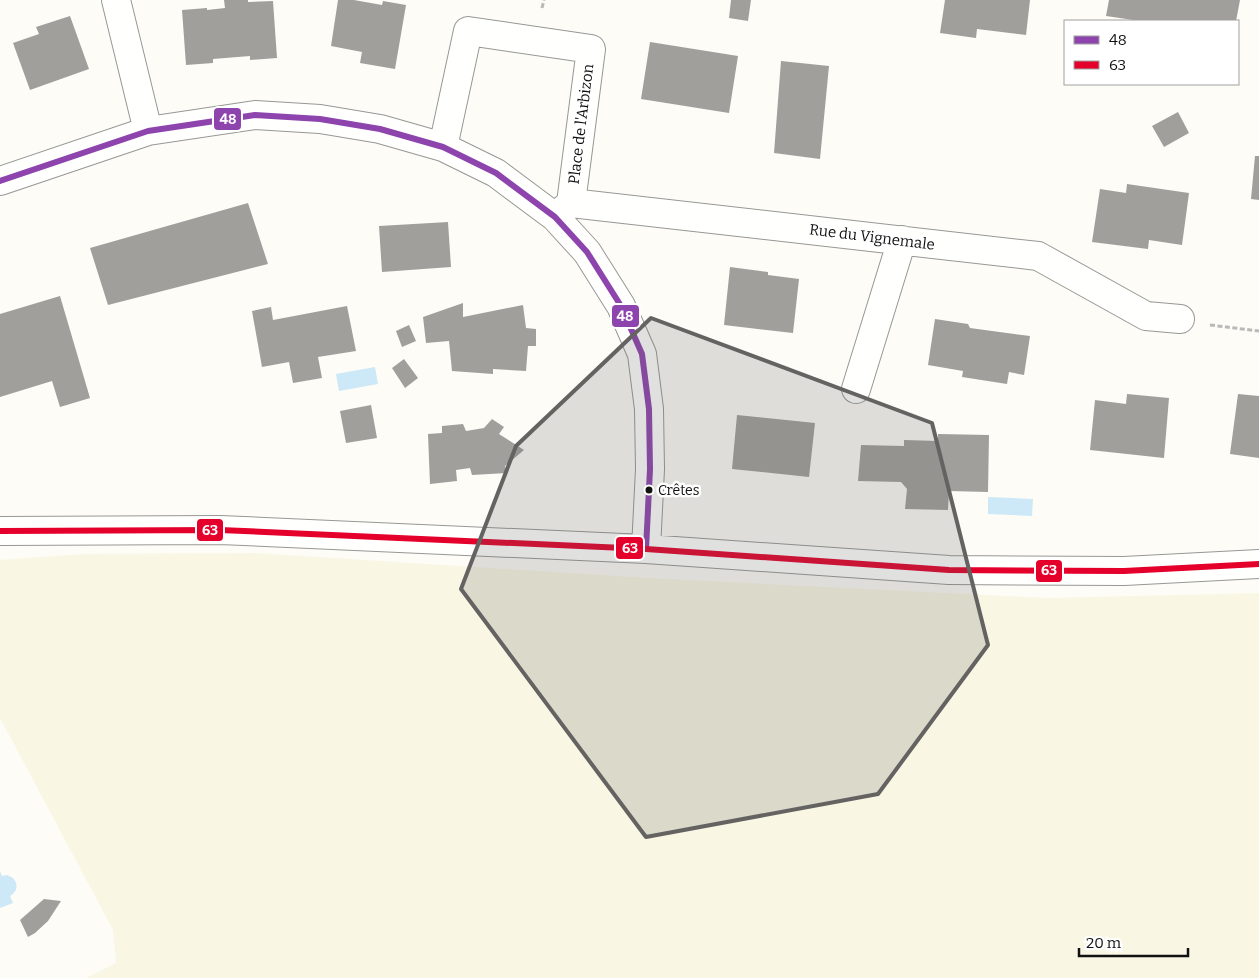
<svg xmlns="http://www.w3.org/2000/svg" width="1259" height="978" viewBox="0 0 1259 978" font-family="Bitter,serif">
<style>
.farmland{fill:#f9f7e4}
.water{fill:#cde8f7}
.building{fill:#a19f9c}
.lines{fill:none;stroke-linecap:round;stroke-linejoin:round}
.minor-casing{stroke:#979795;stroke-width:30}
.path{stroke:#b9b9b8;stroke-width:3;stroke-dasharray:5 2.5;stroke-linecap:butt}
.minor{stroke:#fffffe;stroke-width:28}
.bus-1-casing{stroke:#fff;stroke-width:10}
.bus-2-casing{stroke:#fff;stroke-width:10}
.bus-1{stroke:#8e44ad;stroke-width:6}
.bus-2{stroke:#e4002b;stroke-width:6}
.marked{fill:#646362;fill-opacity:0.2;stroke:#646362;stroke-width:4;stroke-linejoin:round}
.bus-dot{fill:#111;stroke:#fff;stroke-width:2}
.labels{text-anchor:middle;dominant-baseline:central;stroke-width:5;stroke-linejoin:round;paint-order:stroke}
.bus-label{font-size:14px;fill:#111;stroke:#fff;text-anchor:start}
.street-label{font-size:15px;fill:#111;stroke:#fff}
.line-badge{stroke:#fff;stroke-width:2}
.badge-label{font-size:14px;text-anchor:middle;font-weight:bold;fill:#fff}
</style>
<rect width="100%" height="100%" fill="#fdfcf7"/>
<path class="farmland" d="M257,553l391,25 399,20 212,-5v385h-1173l30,-15 -3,-33 -113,-212v-158l83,-6z"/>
<path class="water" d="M375,367l3,17 -39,7 -3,-17z
M988,497l45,2 -1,17 -44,-2z
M0,871l2,5 5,-1 6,3c6,7 4,14 -3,18l3,7 -13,5z"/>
<path class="building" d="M224,0h24v2l25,-1 4,57 -27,2v-4l-37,3v4l-27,2 -4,-55 25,-2v2l18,-2z
M338,0h16l28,5 1,-4 23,4 -11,64 -35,-6 2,-11 -31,-6z
M731,0h20l-3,21 -19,-3z
M945,0h85l-4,35 -49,-6 -1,9 -36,-5z
M1109,0h131l-4,21h-96l-34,-5z
M70,16l19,53 -59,21 -17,-47 26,-9 -3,-7z
M650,42l88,14 -9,57 -88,-14z
M781,61l48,5 -9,93 -46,-6z
M1178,112l11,21 -25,14 -12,-21z
M1255,156h4v44l-8,-1z
M1127,184l62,9 -7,52 -33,-5 -1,9 -56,-7 8,-53 26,4z
M248,203l20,61 -160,41 -18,-57z
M448,222l3,45 -69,5 -3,-46z
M730,267l38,5v3l31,4 -6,54 -69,-8z
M60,296l30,102 -30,9 -8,-26 -52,16v-83z
M463,303v14l60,-12 3,23 10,1v17h-8l-2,25 -33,-2v5l-41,-3 -3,-30 -23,2 -3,-26z
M347,306l9,45 -38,6 4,21 -29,5 -4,-21 -27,5 -10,-56 19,-4 2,13z
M935,319l33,5 2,4 60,8 -6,39 -15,-3 -2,12 -45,-7 1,-6 -35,-6z
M409,325l7,16 -14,6 -6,-16z
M404,359l14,19 -13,10 -13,-20z
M1127,394l42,4 -5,60 -74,-8 5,-50 31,4z
M1238,394l21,2v62l-29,-4z
M371,405l6,33 -31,5 -6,-32z
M737,415l78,8 -6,54 -77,-8z
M492,419l12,8 -5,7 25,16 -19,16 2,7 -35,2 -2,-7 -14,2 1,11 -27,3 -2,-50 14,-1v-7l21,-2 3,7 18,-3z
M938,434l51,1 -1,57 -39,-1 -1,19 -43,-1 2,-20 -6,-7 -43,-1 3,-36 43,1v-6l34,1z
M44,899l17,2 -13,20 -13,12 -7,4 -8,-17z"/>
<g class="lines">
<g class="minor-casing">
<path id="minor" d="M116,0l32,131
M443,147l25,-116 123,18 -20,154
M0,181l148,-50 107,-16 65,4 60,10 63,18 53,26 59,44 32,35 34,54 21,48 7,55 1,60 -4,80
M555,217l16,-14 467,53 108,60 34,3
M856,389l46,-149
M0,531l220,-1 426,19 303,21 175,1 135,-7"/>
</g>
<path class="path" d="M542,8l2,-8
M1210,325l49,6"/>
<use href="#minor" class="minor"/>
<g class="bus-1-casing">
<path id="bus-1" d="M0,181l148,-50 107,-16 65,4 60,10 63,18 53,26 59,44 32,35 34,54 21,48 7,55 1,60 -4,80"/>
</g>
<g class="bus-2-casing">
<path id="bus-2" d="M0,531l220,-1 426,19 303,21 175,1 135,-7"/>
</g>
<use href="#bus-1" class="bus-1"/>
<use href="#bus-2" class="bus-2"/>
</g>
<path class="marked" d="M651,318l281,105 56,222 -110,149 -232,43 -185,-248 55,-143z"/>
<circle class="bus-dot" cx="649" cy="490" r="4.5"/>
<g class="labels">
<g class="bus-label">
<text x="658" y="490">Crêtes</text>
</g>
<g class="street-label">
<text transform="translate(581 124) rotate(-83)">Place de l'Arbizon</text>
<text transform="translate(872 237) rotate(7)">Rue du Vignemale</text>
</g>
</g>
<g class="line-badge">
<rect x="213" y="107" width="29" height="24" rx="5" fill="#8e44ad"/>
<rect x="611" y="304" width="29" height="24" rx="5" fill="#8e44ad"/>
<rect x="196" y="518" width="28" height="24" rx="5" fill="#e4002b"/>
<rect x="615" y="536" width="29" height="24" rx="5" fill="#e4002b"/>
<rect x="1035" y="559" width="28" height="24" rx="5" fill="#e4002b"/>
</g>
<g class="badge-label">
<text x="228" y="124">48</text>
<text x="625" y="321">48</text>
<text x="210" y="535">63</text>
<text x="630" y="553">63</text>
<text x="1049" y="575">63</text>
</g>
<rect x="1064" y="20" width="175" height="65" fill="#ffffff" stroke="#a0a0a0"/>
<rect x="1074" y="36" width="25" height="8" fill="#8e44ad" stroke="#a0a0a0"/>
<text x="1109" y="45" font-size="15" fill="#111111">48</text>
<rect x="1074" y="61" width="25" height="8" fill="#e4002b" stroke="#a0a0a0"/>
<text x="1109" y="70" font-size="15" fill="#111111">63</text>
<path d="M1079 948v8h109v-8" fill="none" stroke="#111111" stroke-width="2.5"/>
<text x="1086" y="948" font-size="15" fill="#111111" stroke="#ffffff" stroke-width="4" paint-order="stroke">20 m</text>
</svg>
